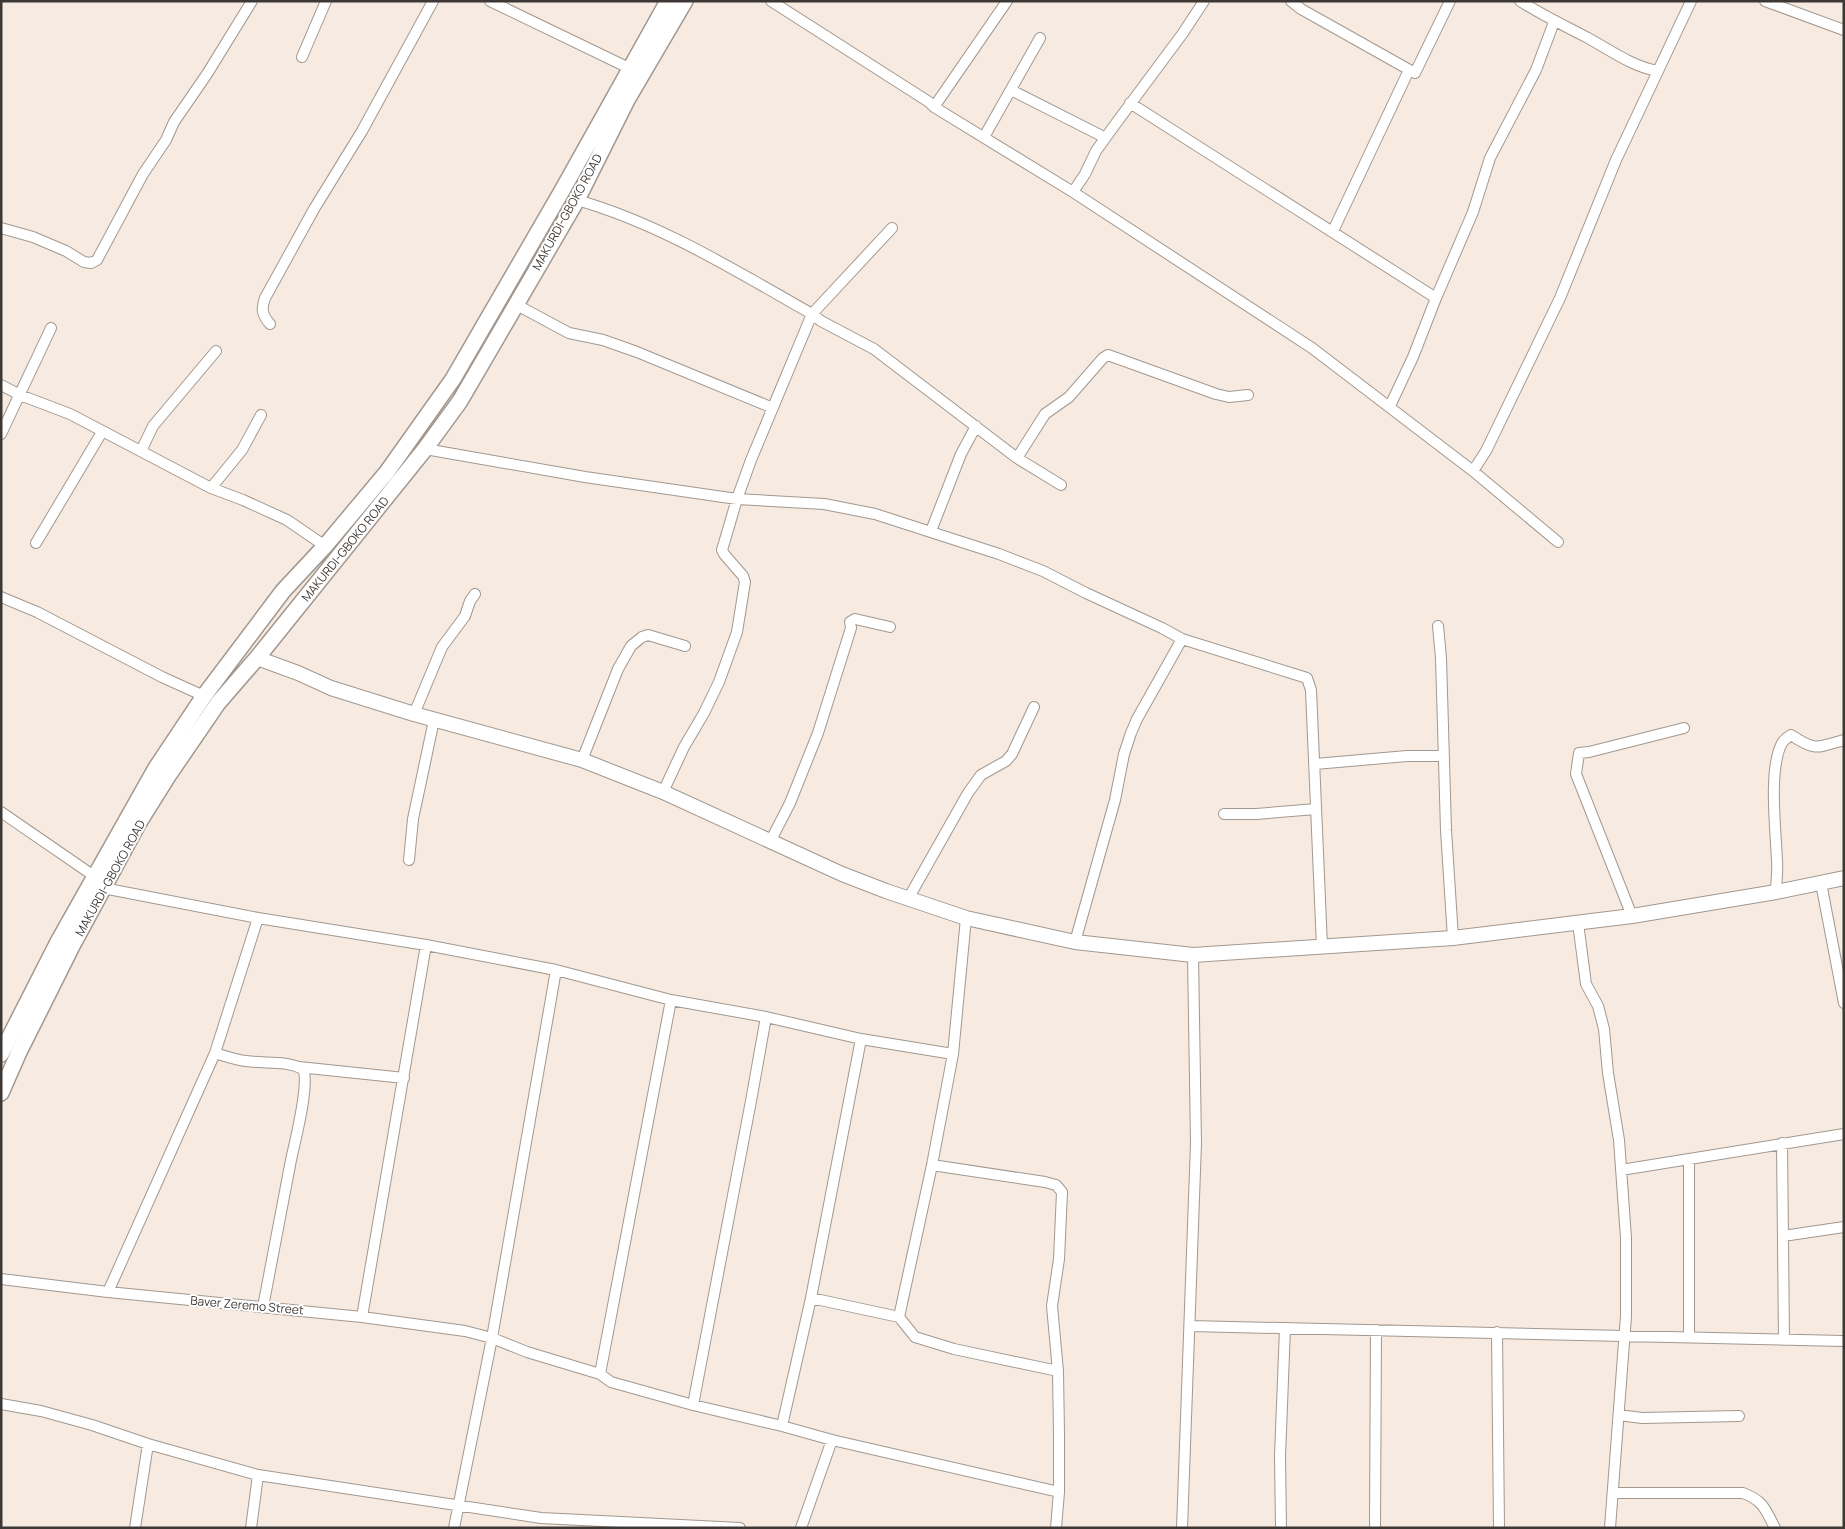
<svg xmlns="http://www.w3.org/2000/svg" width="1845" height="1529" viewBox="0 0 1845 1529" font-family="Manrope,sans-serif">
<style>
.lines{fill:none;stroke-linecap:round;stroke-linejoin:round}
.street-casing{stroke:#a2988f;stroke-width:12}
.secondary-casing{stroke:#a2988f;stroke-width:16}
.primary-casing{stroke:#a2988f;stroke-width:18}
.street{stroke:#fff;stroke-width:10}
.secondary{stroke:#fff;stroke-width:14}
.primary{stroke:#fff;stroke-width:15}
.labels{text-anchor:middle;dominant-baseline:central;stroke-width:4;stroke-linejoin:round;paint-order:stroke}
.street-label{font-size:12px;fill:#3d3835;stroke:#fff}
</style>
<rect width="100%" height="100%" fill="#f6eae1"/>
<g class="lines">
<g class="street-casing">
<path id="street" d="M490,1l141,68
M771,1l158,101 5,5 139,85 239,156 161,123 85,71
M1291,1l10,8 114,64 35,-72
M1520,1c22,14 45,25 68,37 22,12 45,29 70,33
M1765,1l79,29
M302,57l24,-56
M1011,90l89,45
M1130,103l306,195
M934,107l73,-106
M984,137l56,-99
M1073,192l12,-18 11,-23 18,-25 69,-93 21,-32
M577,200c84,24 159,71 235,114l9,7 53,28 143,109 44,27
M1,228l32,9 33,14 18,11 7,1 6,-3 46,-86 23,-34 8,-18 33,-48 45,-73
M1333,231l76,-161
M515,304l54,29 34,7 34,12 136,56
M270,324c-8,-9 -9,-15 -5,-26l49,-89 48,-78 71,-130
M1,385l19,10 50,19 141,74 32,12 44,20 38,26
M1390,406l23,-49 23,-59 37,-86 17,-54 46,-88 18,-48
M1,434l50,-106
M425,449l160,28 152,22 87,5 51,10 124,40 44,17 43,22 76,35 20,11 125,39 4,12 11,257
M141,451l12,-25 63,-75
M1017,458l28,-44 24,-17 34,-39 5,-3 108,39 13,3 19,-2
M1473,471l13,-20 74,-153 56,-138 75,-159
M211,488l31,-38 19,-35
M931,531l30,-77 15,-28
M36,543l66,-111
M1,597l36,15 125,65 42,19
M1438,626l3,32 5,172 7,108
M414,714l28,-67 23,-31 5,-15 5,-7
M582,760l36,-91 13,-23 11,-9 6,-2 37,11
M1315,764l92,-8h35
M663,792l21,-45 20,-34 15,-31 18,-50 8,-50 -2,-6 -19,-22 -2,-4 15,-51 14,-39 61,-146 80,-86
M1,812l93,64
M1224,814h32l60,-5
M771,840l19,-37 28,-70 33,-105 -1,-6 5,-3 35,8
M409,860l4,-41 21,-99
M1821,883l23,120
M103,888l155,30 168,27 130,25 115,30 95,17 95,22 92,15
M1776,892c0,-10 2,-21 1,-31 -1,-29 -9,-92 5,-118 2,-3 6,-6 9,-8 24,16 25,13 53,5
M908,899l60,-106 13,-18 25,-14 6,-7 22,-47
M1632,916l-56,-142 3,-21 10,-1 95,-24
M1578,923l8,61 12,22 6,23 4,44 11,67 7,98v78l-16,212
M1075,942l40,-142 9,-46 7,-21 6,-14 45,-80
M215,1053c10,3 21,7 31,8 19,3 39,-1 57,8 7,15 -8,72 -12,91 -9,49 -19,98 -28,147
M299,1067l105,11
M1782,1143l2,197
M932,1165l113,17 11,3 6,7 -3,67 -7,47 6,65 1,63v58l-3,36
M1621,1170l223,-36
M1783,1236l61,-9
M1,1279l107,13 254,25 103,14 27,7 35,14 73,22 11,8 82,23 89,21 50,14 227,52
M108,1292l107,-239 43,-135
M811,1298l88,19 16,20 39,12 104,22
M362,1317l64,-372
M899,1317l33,-152 21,-111 13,-136
M1190,1326l654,15
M1497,1332l2,196
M1689,1337v-178
M600,1374l71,-374
M1,1404l40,7 51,14 56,19 110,31 283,43 199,10
M693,1405l58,-304 15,-84
M1619,1415l23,3 97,-2
M782,1426l29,-128 50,-259
M1613,1493h130c21,8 22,16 32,35
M135,1528l13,-84
M251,1528l7,-53
M454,1528l38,-190 64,-368
M801,1528l31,-88
M1182,1528l14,-385 -3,-188
M1281,1528l-1,-72 5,-128
M1375,1528l1,-198"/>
</g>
<g class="secondary-casing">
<path id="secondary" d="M257,658l41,15 33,15 83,26 168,46 81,32 179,82 44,17 80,27 109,24 118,13 260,-17 179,-22 144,-24 68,-14"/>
</g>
<g class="primary-casing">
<path id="primary" d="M1,1054l57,-112 98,-174 48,-72 79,-105 42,-45 62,-74 66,-93 110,-190 105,-188
M1,1093l18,-41 53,-106 66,-122 30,-48 50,-73 39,-45 168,-209 35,-48 117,-201 50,-100 58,-99"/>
</g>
<use href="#street" class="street"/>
<use href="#secondary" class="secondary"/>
<use href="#primary" class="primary"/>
</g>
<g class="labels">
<g class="street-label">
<text transform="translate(567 212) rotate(-61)">MAKURDI-GBOKO ROAD</text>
<text transform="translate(345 549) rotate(-51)">MAKURDI-GBOKO ROAD</text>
<text transform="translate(110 878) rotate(-61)">MAKURDI-GBOKO ROAD</text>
<text transform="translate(247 1305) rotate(5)">Baver Zeremo Street</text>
</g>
</g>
<rect width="1845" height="1529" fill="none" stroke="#3d3835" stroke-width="5"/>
</svg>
